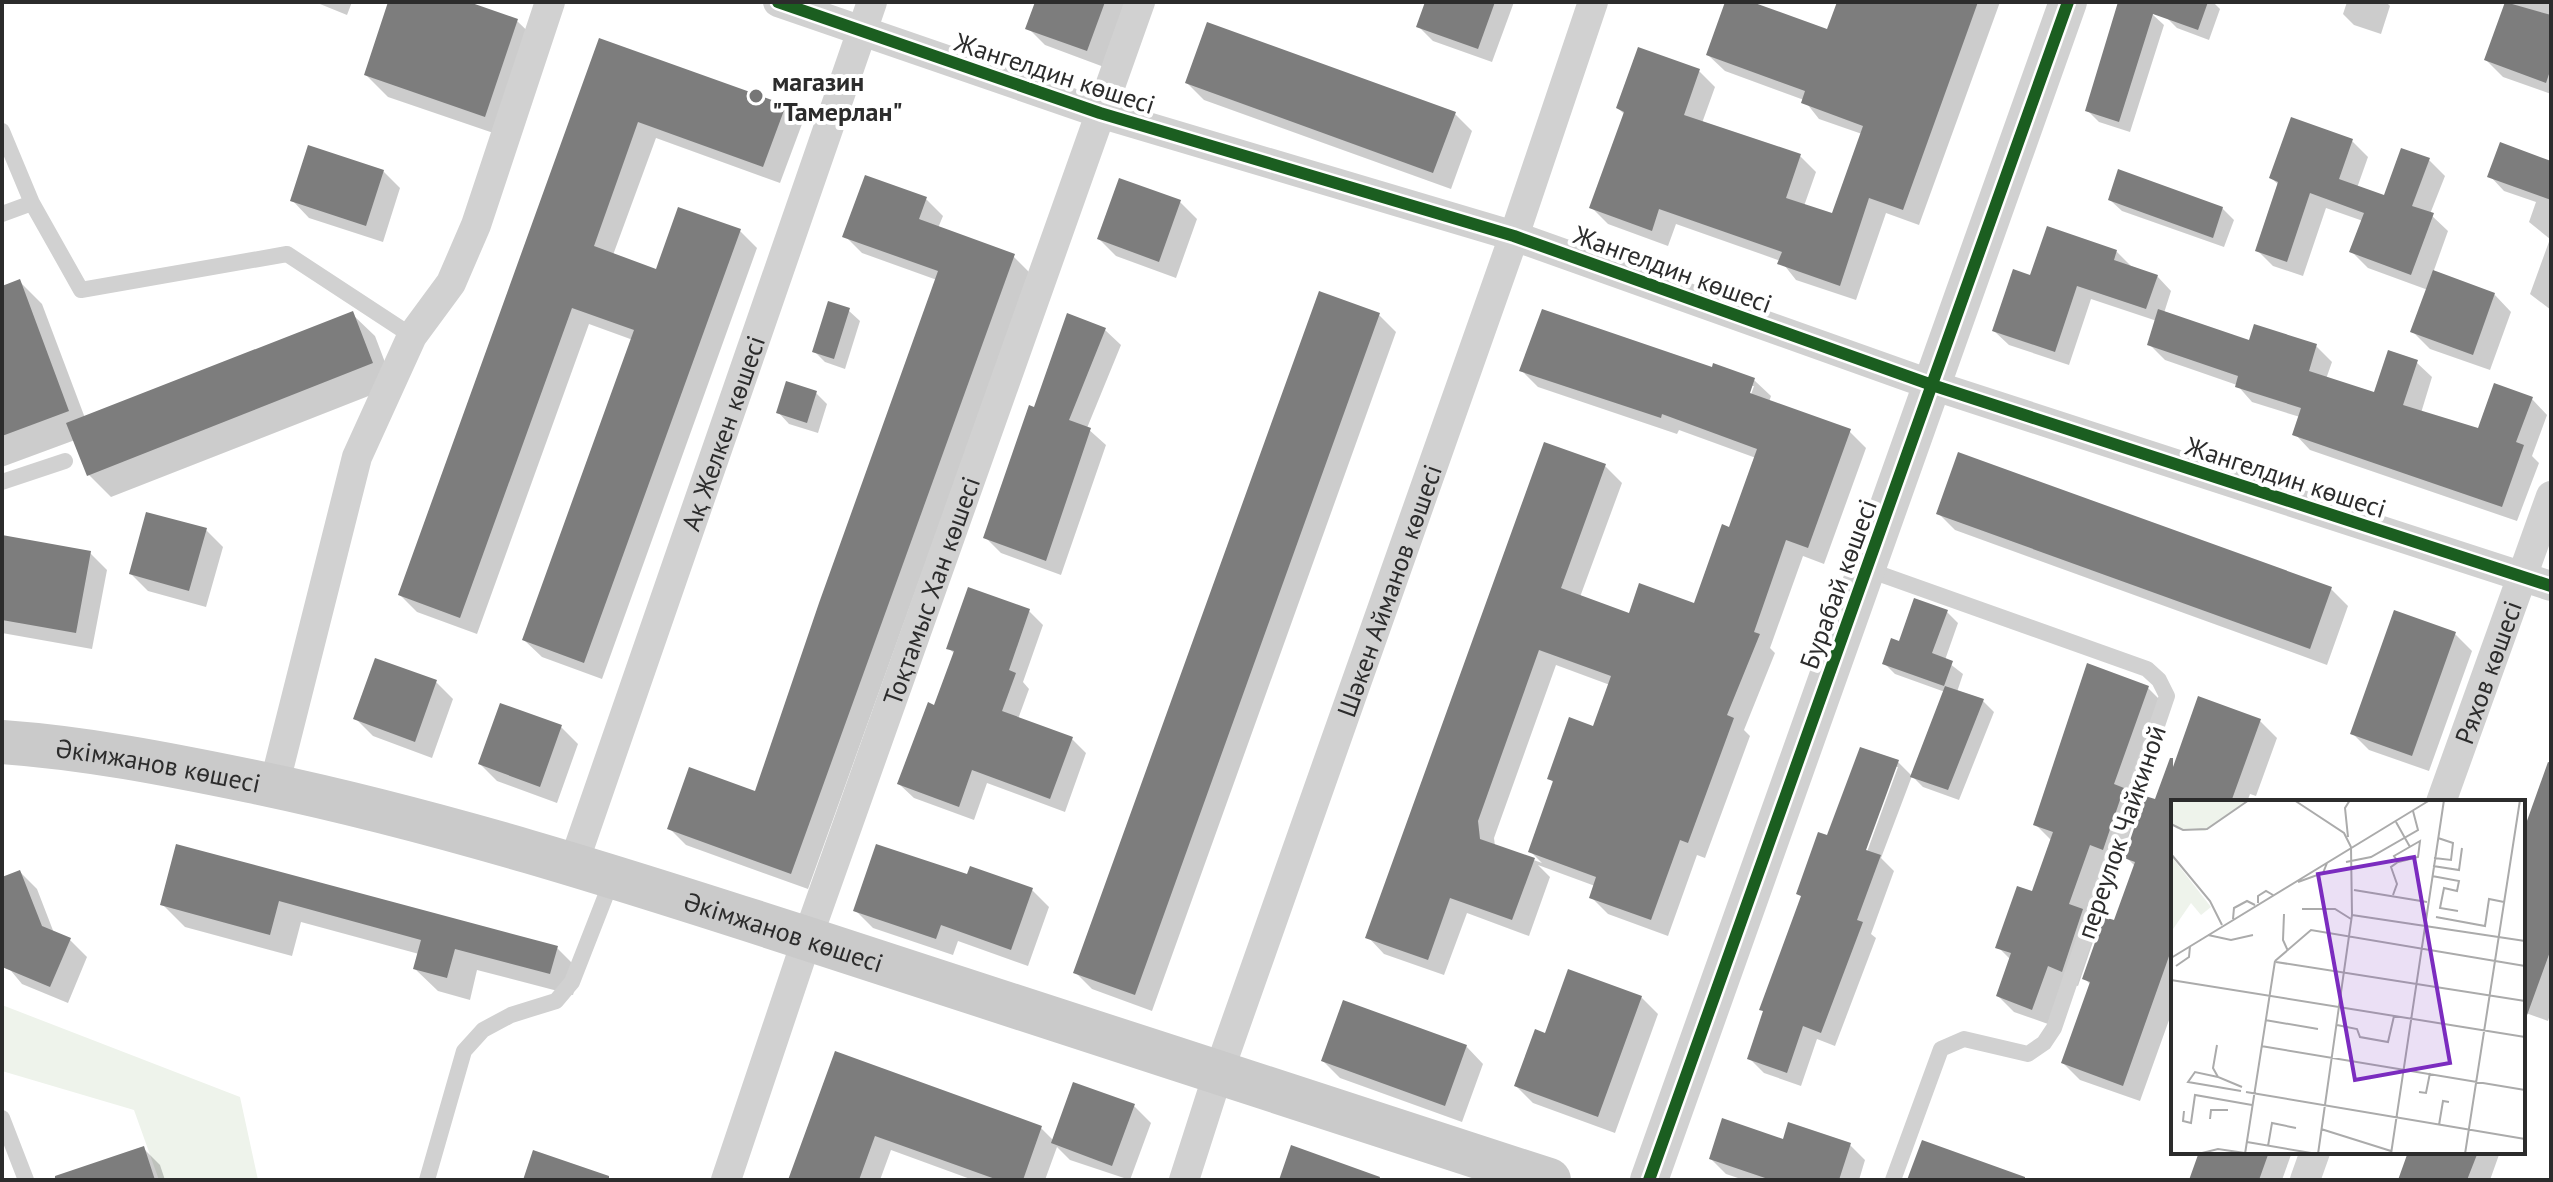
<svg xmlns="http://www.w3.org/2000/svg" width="2553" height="1182" viewBox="0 0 2553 1182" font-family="'PT Sans',sans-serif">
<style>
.green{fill:#eef3eb}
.shadow{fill:#0003;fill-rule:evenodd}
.building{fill:#7d7d7d}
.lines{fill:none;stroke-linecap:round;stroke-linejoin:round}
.service{stroke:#d1d1d1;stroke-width:16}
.minor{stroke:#d1d1d1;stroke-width:30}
.tertiary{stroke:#d1d1d1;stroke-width:38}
.secondary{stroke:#cacaca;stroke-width:44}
.cycleway-casing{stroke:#fff;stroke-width:17}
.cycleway{stroke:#1b5e20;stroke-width:12}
.poi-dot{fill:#767676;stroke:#fff;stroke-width:3}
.labels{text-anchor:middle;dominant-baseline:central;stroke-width:8;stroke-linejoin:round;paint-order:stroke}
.street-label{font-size:26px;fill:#2c2c2c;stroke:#fff}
.poi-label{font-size:26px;font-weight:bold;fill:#2c2c2c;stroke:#fff;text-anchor:start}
.inset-road{fill:none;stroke:#ababab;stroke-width:2}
.view{fill:#7b2cbf;fill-opacity:0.15;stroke:#7b2cbf;stroke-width:4}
.inset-edge{fill:none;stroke:#2c2c2c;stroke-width:4}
</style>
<rect width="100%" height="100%" fill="#fff"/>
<path class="green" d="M2,1005l238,92 18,83h-99l-25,-70 -132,-39z"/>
<path class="shadow" d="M315,2h37l-5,13z
M390,2h73l54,19 23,22 -32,95 -120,-41 -22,-22z
M1037,2h90l-23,65 -59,-22 -17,-17z
M1428,2h86l-22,60 -59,-21 -14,-14z
M1727,2h20l82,30 10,-30h161l-81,223 -33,-12 -30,87 -60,-20 -15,-19 -105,-37 -8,22 -60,-22 -16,-16 33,-93 -7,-7 81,-37 16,16 -13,36 98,33 16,16 -12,34 29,10 29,-82 -43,-15 -15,-19 -79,-29 -17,-16z
M2171,2h42l7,7 -11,31 -32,-12 -11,-11z
M2347,2h39l4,4 -9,28 -27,-9 -11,-11z
M2506,2h45v92l-48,-17 -17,-17z
M2152,14l12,11 -34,107 -31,-10 -11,-11z
M600,40l184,67 18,17 -22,59 -124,-45 -43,117 45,16 82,-40 17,17 -155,431 -60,-22 -18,-17 109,-300 -44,-16 -112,310 -60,-22 -17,-17z
M1187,83l268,31 17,17 -21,58 -247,-89z
M2352,141l16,16 -11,31 28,10 44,-38 16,16 -15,38 18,17 -15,42 61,21 17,18 -21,58 -60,-21 -17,-17 15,-42 -60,-22 -16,-16 11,-31 -37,-13 -23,68 -30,-10 -16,-16 22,-65 -8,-7z
M2551,163v147l-21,-16 20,-55 -21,-17 7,-20 -32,-11 -14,-15z
M383,171l17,17 -17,54 -74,-24 -17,-18z
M926,199l17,17 -5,12 75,28 17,17 -222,616 -122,-44 -17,-17 88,-35 180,-513 -75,-27 -17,-17z
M2110,200l112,8 12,12 -10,27 -102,-36z
M1180,202l17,17 -21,59 -60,-22 -17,-17z
M2116,251l15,15 26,10 14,15 -7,22 86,30 66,3 16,16 -6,17 49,16 41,-33 16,15 -11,36 58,18 53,-32 15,16 -15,41 7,7 -22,58 -207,-71 -15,-16 5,-17 -48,-15 -15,-17 -72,-25 -16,-16 8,-23 -66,-22 -22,66 -60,-20 -15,-14 37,-54z
M19,281l23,23 43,114 267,-104 23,22 19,50 -283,111 -23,-23 -13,-34 -73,27v-179z
M1320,294l59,21 17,17 -244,679 -60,-22 -17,-17z
M848,310l12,11 -15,48 -20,-7 -11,-11z
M1105,330l16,15 -34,83 19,17 -45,130 -60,-22 -15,-15 50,-128z
M1521,370h192l41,10 17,16 -2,6 80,29 17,17 -42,116 -21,-8 -33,92 5,5 -31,77 6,6 -45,122 -8,-3 -29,81 -60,-22 -17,-17 4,-11 -57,-21 12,12 -21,59 -62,-23 -23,62 -60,-21 -16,-17 237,-471 17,17 -42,114 50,18 65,-9 35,-77 26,-71 -77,-28 -2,4 -139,-47zM1750,386h4l-6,17zM1556,665l54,20 -15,44 -45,50 4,4 -24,68 12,12 -47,-17 -1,-8z
M816,393l11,11 -9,29 -29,-9 -11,-12z
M1938,513l393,76 17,17 -21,59 -372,-135z
M206,530l17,17 -17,60 -58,-16 -17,-17z
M2,537l88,16 17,17 -15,79 -90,-16z
M1029,611l14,14 -20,57 6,7 -11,30 53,19 15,15 -21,59 -78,-29 -13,37 -60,-22 -15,-14 36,-77 20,-53 -7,-6z
M1947,612l11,11 -13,37 18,14 -6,18 26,9 11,11 -35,88 -36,-13 -11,-11 -31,82 13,13 -23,63 5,4 -41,108 -18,-7 -16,47 -37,-13 -14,-14 53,-161 -4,-4 29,-56 70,-76 14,14 33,-84 -50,-18 -11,-11 16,-19zM1894,767h4l-34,93 -4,-2z
M2455,634l17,17 -43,120 -60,-21 -17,-17z
M436,682l17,17 -21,59 -59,-22 -17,-17z
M2148,688l16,16 -34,93 9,9 -20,59 -13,-5 -20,55 12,12 -20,59 -14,-5 -16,43 -34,-12 -16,-16 13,-36 -13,-13 36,-53 17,-54 -16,-16z
M2260,721l17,17 -21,58 -6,-2 -3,8h-74v207l-33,92 -60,-21 -17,-17 28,-78 -6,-6 30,-56 20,-57 -9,-9 30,-55z
M561,727l17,17 -21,59 -60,-22 -17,-17z
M2551,805v207l-3,9 -25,-9v-175z
M177,846l380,102 22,22 -6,25 -96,-25 -7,30 -32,-9 -23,-22 4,-15 -118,-32 -9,34 -107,-29 -23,-23z
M20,872l17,17 17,44 16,7 17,17 -19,46 -46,-19 -20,-24v-86l2,5z
M1032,890l17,17 -21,59 -70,-25 -5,14 -80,-27 -17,-17z
M1641,997l17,17 -43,119 -82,-30 -17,-17 31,-51z
M1466,1046l17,18 -21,58 -122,-44 -17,-17z
M836,1054l205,74 13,13 80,-35 17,17 -21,57 -60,-20 -13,-13 -12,33h-72l-82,-30 -11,30h-90z
M1784,1142l66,3 15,15 -6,20h-115l-18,-6 -15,-15z
M143,1148l17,17 5,15h-117z
M2201,1152h91l-10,28h-91z
M2409,1152h91l-10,28h-91z"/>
<path class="building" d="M388,2h81l49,17 -33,98 -121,-42z
M1035,2h70l-18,49 -62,-22z
M1425,2h70l-17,47 -62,-22z
M1725,2h27l75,27 10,-27h141l-75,208 -34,-12 -29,88 -63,-22 5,-12 -123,-43 -7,22 -63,-23 35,-96 -8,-4 22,-61 62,22 -16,46 117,39 -15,44 46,15 31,-87 -62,-23 4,-12 -99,-36z
M2118,2h90l-10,28 -45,-16 -34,108 -34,-11z
M2505,2l46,13v53l-5,15 -62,-23z
M1207,22l249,90 -23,61 -248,-90z
M599,38l187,67 -23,62 -125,-45 -44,124 62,23 22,-62 63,22 -157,434 -62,-23 112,-310 -62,-22 -112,310 -62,-23z
M2291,117l62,22 -14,40 45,16 17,-47 29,10 -18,48 22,7 -23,62 -62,-23 15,-39 -54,-20 -23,69 -32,-11 23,-69 -9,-4z
M2500,142l51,19v39l-64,-23z
M308,145l76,25 -18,56 -76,-25z
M2118,169l105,38 -10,31 -105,-38z
M865,175l62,22 -8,22 96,35 -224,620 -124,-45 22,-62 66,24 64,-188 119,-332 -96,-34z
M1119,178l62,22 -22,62 -62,-23z
M2047,226l70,24 -3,10 44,15 -12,34 -69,-23 -22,66 -63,-21 21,-62 17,6z
M2433,270l62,23 -22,62 -63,-23z
M20,279l49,132 -67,25v-150z
M1319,291l61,22 -245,682 -62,-22z
M828,301l22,7 -16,51 -22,-7z
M1542,309l170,58 1,-4 42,15 -5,15 101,36 -43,119 -22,-8 -32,92 6,2 -33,81 7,3 -46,125 -8,-3 -29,80 -62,-22 7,-21 -68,-25 25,-71 -6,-2 22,-62 24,9 18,-50 -72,-26 -61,171 2,18 55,19 -23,62 -62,-22 -22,62 -63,-22 179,-496 62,22 -45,124 68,25 10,-30 55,20 28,-79 7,3 28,-78 -95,-35 -1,4 -142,-47z
M2158,309l91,31 5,-16 63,20 -8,27 65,21 14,-42 30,10 -15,45 75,23 16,-45 39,14 -17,45 8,3 -22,62 -210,-72 9,-27 -66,-21 3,-11 -91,-31z
M353,311l20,52 -286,113 -21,-53z
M1067,313l39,15 -37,92 22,8 -45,133 -63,-23 46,-133 5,2z
M786,381l31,10 -10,32 -31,-10z
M1958,452l374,135 -22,62 -374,-135z
M146,512l61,16 -18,63 -60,-17z
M2,535l89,16 -15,82 -74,-13z
M968,587l62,22 -21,61 7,3 -14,38 71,26 -23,62 -78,-29 -13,37 -62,-23 31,-82 6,3 20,-54 -8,-2z
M1914,598l34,12 -16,43 21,8 -9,25 -62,-22 9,-26 8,3z
M2394,610l62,22 -44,124 -62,-22z
M375,658l62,22 -22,62 -62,-23z
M2087,663l62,23 -35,98 10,4 -21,62 -13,-5 -21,59 14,5 -21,63 -14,-6 -16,44 -36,-14 15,-43 -16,-5 22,-62 15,5 21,-59 -20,-7z
M1945,686l39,13 -36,91 -38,-13z
M2198,696l63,23 -30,83h-58v143l-50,141 -62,-23 29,-81 -8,-3 22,-62 10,3 21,-58 -11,-4 21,-62 10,3 15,-41h3v9z
M500,703l62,22 -22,62 -62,-23z
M1860,747l39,13 -33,90 15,5 -24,65 6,2 -42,111 -18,-7 -16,47 -40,-14 16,-48 -4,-1 42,-114 -5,-2 22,-62 9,3z
M2548,762l3,1v186l-25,69h-3v-186z
M176,844l382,102 -8,28 -95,-25 -8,29 -34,-9 8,-29 -142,-39 -9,34 -110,-30z
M876,844l91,30 3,-8 63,22 -22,62 -70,-25 -5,14 -83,-28z
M20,870l22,56 29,12 -21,49 -48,-20v-90z
M1568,969l74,27 -44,121 -84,-31 21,-57 10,4z
M1343,1000l124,45 -22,61 -124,-45z
M835,1051l207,75 -19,54h-25l-123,-44 -16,44h-71z
M1073,1082l62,22 -23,62 -61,-23z
M1722,1118l61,21 5,-17 63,21 -12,37h-68l-62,-21z
M1922,1140l103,37v3h-118z
M1291,1145l89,32 -1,3h-100z
M144,1146l11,34h-100v-4z
M533,1150l76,26v4h-86z
M2199,1152h70l-10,28h-70z
M2408,1152h70l-11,28h-69z"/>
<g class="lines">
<path class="service" d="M2,131l30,72 -30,11
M32,203l49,87 206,-36 125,82
M2,482l63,-21
M1866,569l281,100 12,11 8,16 -113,332 -10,15 -16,11 -64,-15 -23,10 -48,131
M2,1118l24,62
M427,1180l37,-129 19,-21 28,-15 45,-14 16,-19 41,-105"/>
<g class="minor">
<path d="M778,2l322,111 414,123 418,149 619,201"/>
<path d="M274,786l83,-329 55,-121 39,-53 25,-58 74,-223"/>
<path id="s1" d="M2441,802l110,-306"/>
<path id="s2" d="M574,862l298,-860"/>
<path id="s3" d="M726,1180l81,-241 333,-937"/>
<path id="s4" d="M1184,1180l35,-109 295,-835 79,-234"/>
<path d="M2305,1180l10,-28"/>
</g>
<path class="tertiary" d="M1649,1180l419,-1178"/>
<path class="secondary" id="s5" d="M2,742c84,6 165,22 248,39 188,39 370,97 552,156 249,82 498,161 747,243"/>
<g class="cycleway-casing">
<path id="cycleway" d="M778,2l322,111 414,123 418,149 619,201
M1649,1180l419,-1178"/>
</g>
<use href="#cycleway" class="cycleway"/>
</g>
<circle class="poi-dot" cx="756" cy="96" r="8"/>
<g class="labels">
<g class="street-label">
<text transform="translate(1055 73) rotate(18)">Жангелдин көшесі</text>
<text transform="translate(1673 269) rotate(20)">Жангелдин көшесі</text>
<text stroke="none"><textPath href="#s2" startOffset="454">Ақ Желкен көшесі</textPath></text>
<text transform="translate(2286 477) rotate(18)">Жангелдин көшесі</text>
<text transform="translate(1838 584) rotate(-70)">Бурабай көшесі</text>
<text stroke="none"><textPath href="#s3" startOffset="624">Тоқтамыс Хан көшесі</textPath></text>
<text stroke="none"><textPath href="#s4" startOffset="624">Шәкен Айманов көшесі</textPath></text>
<text stroke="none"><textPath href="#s1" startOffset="138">Ряхов көшесі</textPath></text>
<text stroke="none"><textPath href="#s5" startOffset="158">Әкімжанов көшесі</textPath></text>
<text transform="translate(2121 832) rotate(-71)">переулок Чайкиной</text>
<text stroke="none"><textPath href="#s5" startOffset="806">Әкімжанов көшесі</textPath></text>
</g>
<g class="poi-label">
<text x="772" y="81">магазин<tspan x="772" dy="30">"Тамерлан"</tspan></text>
</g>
</g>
<g transform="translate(2171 800)">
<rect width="354" height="354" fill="#fff"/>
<path d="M0,0h76l-42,31 -28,-2 -6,-6zM0,56l40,51 -10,8 -10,-12 -20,29z" fill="#eef3eb"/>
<path class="inset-road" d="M123,0l50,33 7,14M225,22l14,25M0,24l12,6 24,-1 42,-29M177,37l-3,-29 5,-8M249,41l-2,16 -20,5 -4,-6zM0,54l39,47 12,24M263,58l17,2 2,-17 -15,-5M175,62l25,-5 47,-27 -5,-19M262,66l26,4 3,-22M261,76l27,5 -2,10 -13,-3 -4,20 18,3M127,82l25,-9 4,-10M183,90l73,12M222,95l4,-11 -6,-17 7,-5M87,103v-7l8,-5 7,4M131,109h33l16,10M113,114l-1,26 5,11M181,115l173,26M265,117l49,9 4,-27 15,3M62,119l1,-11 13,-7 8,4M37,135l23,5 22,-5M0,158l259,-158M104,161l36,-31 214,36M105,162l249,39M5,166l13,-9 1,-11M0,180l354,57M94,220l53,9M166,225l20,4 3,8 28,5 6,-26M46,245l-4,23 5,9 24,10M90,246l264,44M47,277l-23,-5 -7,10 53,9M75,292l279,47M248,292l7,1 4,-20M13,311l-1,10 8,2 4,-28 57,10M39,319l1,-9h17M268,325l4,-24 6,1M150,329l70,22M76,342l70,12M97,346l4,-23 24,5M27,354l20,-5 27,4M74,354l30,-193M147,354l34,-239 -1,-68M220,354l53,-354M294,354l55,-354"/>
<path class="view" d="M243,57l36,206 -95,17 -37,-206z"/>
<rect width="354" height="354" class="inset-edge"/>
</g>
<rect width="2553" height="1182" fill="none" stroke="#2c2c2c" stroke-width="8"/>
</svg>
